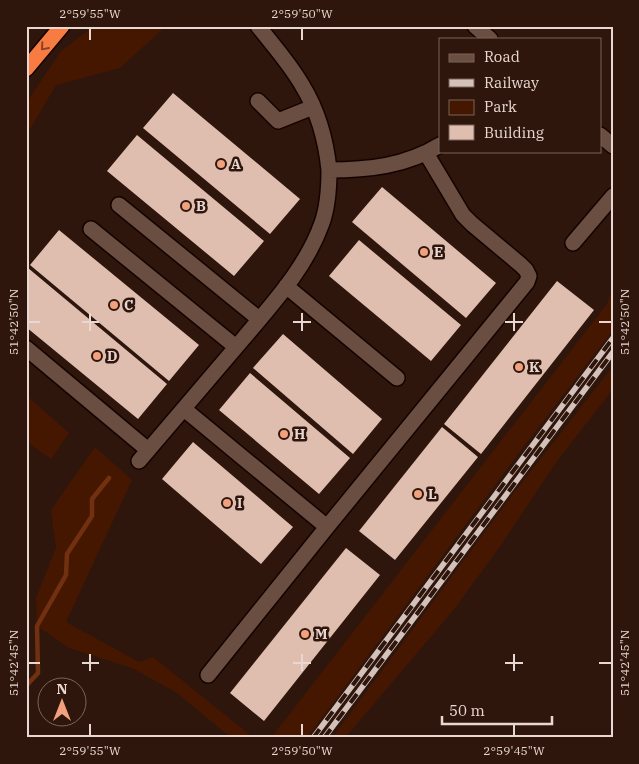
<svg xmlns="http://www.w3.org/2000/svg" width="639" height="764" viewBox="0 0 639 764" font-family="'IBM Plex Serif',serif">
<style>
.green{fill:#451701}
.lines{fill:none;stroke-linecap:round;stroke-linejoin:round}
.stream{stroke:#713111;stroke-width:4.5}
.building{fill:#dfbeb0}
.minor-casing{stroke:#150300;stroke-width:18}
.highway-casing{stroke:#150300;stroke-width:18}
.minor{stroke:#6a4e42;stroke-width:15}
.highway{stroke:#f87c42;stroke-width:15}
.rail-casing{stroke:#d3c1ba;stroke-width:5.5}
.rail{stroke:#2e160c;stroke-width:4;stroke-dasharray:11;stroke-linecap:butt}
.oneway{stroke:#894424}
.ticks{fill:none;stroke:#e9d8d1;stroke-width:2}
.poi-dot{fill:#f2a17e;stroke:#2e160c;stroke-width:2}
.labels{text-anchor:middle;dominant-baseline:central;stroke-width:5;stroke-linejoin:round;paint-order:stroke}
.poi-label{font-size:14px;font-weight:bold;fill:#e9d8d1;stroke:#2e160c;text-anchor:start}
.neatline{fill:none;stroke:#e9d8d1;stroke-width:2}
.ticks-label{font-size:12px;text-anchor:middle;fill:#e9d8d1}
</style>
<rect width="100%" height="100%" fill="#2e160c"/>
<path class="green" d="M94,26h72l-46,42 -64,17 -30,51v-33l35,-52z
M613,287v43l-91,119 -215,289h-36l336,-434z
M613,366v23l-56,72 -56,84 -45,62 -111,131h-13l181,-244z
M26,395l43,38 -18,26 -25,-18v-7l2,-2 -2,-1z
M95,447l37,33 -66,142 73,40 14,-5 101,81h-21l-9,-6 -47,-39 -45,-25 -63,-20 -32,-22 -1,-28 20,-50 -5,-38z"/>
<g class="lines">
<path class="stream" d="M26,686l12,-13 -1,-47 29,-51 1,-21 25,-38v-17l17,-21"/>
</g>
<path class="building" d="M173,93l127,106 -30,35 -127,-106z
M137,135l127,106 -30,35 -127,-105z
M382,187l114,96 -30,35 -114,-96z
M59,230l140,115 -30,36 -139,-116z
M359,240l102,85 -30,36 -102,-85z
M28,268l139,116 -29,35 -112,-92v-57z
M557,281l37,29 -113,144 -37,-30z
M283,334l99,85 -29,35 -100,-86z
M250,373l100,85 -31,36 -100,-84z
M442,427l36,30 -83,103 -36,-29z
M193,442l100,85 -32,37 -99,-85z
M346,548l34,27 -116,146 -34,-28z"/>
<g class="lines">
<g class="minor-casing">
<path id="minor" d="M258,26c15,19 32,38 44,59 16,26 24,55 27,85 39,0 77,-4 111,-25
M475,26l15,13
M258,101l20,20 35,-14
M600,135l13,11
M119,205l140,114
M91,229l145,118
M573,243l40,-47
M286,286l111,92
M26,348l122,102
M184,409l143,118 200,-245 2,-6 -3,-6 -5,-5 -49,-41 -9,-9 -37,-62
M139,461c34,-40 69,-81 104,-122 30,-36 63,-71 79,-116 6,-17 7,-35 7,-53
M208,675l119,-148"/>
</g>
<g class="highway-casing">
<path id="highway" d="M26,69l36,-43"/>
</g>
<use href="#minor" class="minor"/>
<use href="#highway" class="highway"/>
<g class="rail-casing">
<path id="rail" d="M313,738l300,-400
M324,738l289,-386"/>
</g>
<use href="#rail" class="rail"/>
</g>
<defs><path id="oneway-chevron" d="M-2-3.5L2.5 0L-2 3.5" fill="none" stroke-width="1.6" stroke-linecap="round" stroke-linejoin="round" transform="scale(1.25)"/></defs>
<use class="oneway" href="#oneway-chevron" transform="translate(44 47) rotate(131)"/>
<path class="ticks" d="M90,28v12M302,28v12M90,313v18M302,313v18M514,313v18M28,322h12M82,322h17M293,322h18M505,322h18M599,322h13M90,654v17M302,654v17M514,654v17M28,663h12M82,663h17M293,663h18M505,663h18M599,663h13M90,724v12M302,724v12M514,724v12"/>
<g class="poi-dot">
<circle cx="221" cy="164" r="5"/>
<circle cx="186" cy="206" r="5"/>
<circle cx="424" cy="252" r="5"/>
<circle cx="114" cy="305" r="5"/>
<circle cx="97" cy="356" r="5"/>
<circle cx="519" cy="367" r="5"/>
<circle cx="284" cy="434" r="5"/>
<circle cx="418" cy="494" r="5"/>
<circle cx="227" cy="503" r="5"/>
<circle cx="305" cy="634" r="5"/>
</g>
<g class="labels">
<g class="poi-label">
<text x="231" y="164">A</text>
<text x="196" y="206">B</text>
<text x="434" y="252">E</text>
<text x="124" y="305">C</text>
<text x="107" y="356">D</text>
<text x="529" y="367">K</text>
<text x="294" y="434">H</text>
<text x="428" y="494">L</text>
<text x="237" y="503">I</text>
<text x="315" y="634">M</text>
</g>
</g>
<rect width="639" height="764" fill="none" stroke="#2e160c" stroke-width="55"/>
<rect x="439" y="38" width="162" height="115" fill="#2e160c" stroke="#79645b"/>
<rect x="449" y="54" width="25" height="8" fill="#6a4e42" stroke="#79645b"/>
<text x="484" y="62" font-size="15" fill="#e9d8d1">Road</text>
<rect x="449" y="79" width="25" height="8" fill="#d3c1ba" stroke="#79645b"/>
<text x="484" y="88" font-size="15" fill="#e9d8d1">Railway</text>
<rect x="449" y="100" width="25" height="15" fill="#451701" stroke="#79645b"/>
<text x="484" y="112" font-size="15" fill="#e9d8d1">Park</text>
<rect x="449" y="125" width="25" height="15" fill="#dfbeb0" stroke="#79645b"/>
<text x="484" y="138" font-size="15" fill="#e9d8d1">Building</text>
<g transform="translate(62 702)"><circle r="24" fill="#2e160c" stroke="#79645b"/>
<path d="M0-4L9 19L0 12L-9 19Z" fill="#f2a17e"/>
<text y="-8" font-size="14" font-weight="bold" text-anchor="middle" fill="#e9d8d1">N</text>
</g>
<path d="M442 716v8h110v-8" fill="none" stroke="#e9d8d1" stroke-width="2.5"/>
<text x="449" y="716" font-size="15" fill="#e9d8d1" stroke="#2e160c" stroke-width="4" paint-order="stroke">50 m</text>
<rect x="28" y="28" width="584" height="708" class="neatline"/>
<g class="ticks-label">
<text x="90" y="18">2°59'55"W</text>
<text x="302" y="18">2°59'50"W</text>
<text transform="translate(14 322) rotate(-90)" y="4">51°42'50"N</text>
<text transform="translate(625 322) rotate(-90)" y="4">51°42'50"N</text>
<text transform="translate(14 663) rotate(-90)" y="4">51°42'45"N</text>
<text transform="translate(625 663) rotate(-90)" y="4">51°42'45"N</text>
<text x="90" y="755">2°59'55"W</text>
<text x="302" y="755">2°59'50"W</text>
<text x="514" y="755">2°59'45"W</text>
</g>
</svg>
